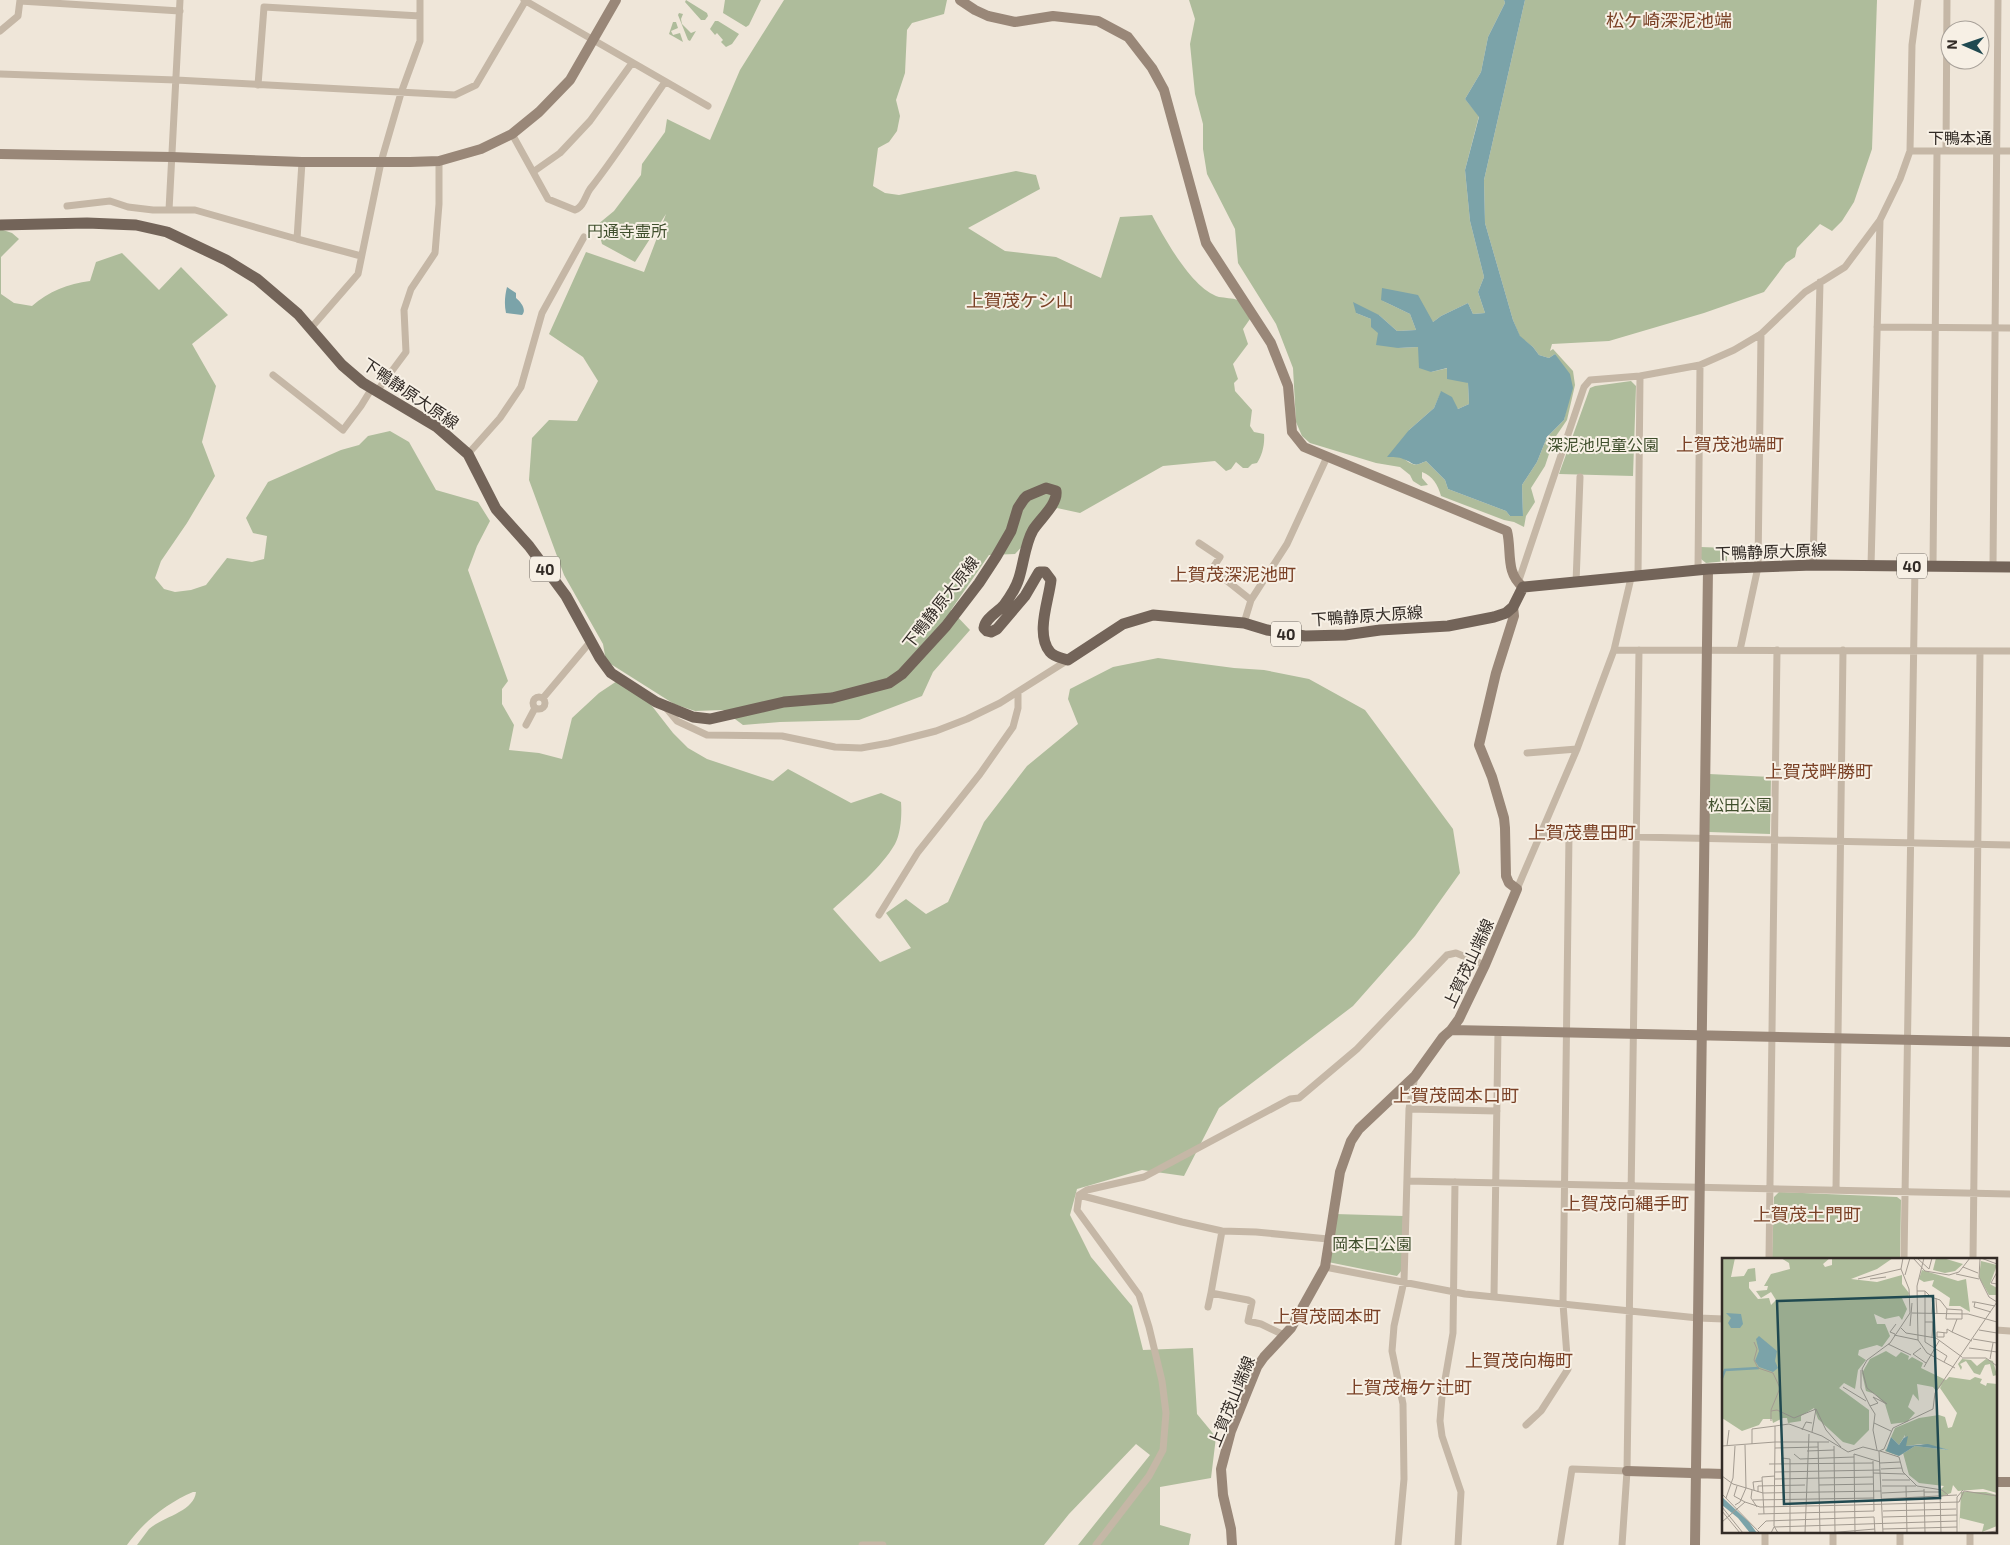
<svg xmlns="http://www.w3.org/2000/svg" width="2010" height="1545" viewBox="0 0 2010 1545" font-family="'Exo 2','Noto Sans JP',sans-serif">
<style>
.green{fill:#aebc9b}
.water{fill:#7ba3a9}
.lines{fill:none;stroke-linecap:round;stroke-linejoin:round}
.street{stroke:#c5b7a6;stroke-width:7}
.secondary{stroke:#998778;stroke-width:10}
.primary{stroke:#736459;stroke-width:11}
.labels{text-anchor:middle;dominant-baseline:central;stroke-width:4;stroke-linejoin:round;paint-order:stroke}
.shield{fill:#f7f0e5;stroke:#6d665f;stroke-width:1}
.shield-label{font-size:15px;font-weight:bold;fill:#322b26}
.street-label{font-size:16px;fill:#322b26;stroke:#f7f0e5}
.park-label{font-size:16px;fill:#3f4e2c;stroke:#f7f0e5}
.neighbourhood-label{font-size:18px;fill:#7a4126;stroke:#f7f0e5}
.inset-river{fill:none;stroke:#7ba3a9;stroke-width:2.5}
.inset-road{fill:none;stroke:#a39b91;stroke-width:1}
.view{fill:#204950;fill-opacity:0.15;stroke:#204950;stroke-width:2.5}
.inset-edge{fill:none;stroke:#322b26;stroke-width:2.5}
</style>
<rect width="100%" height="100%" fill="#efe6d9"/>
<path class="green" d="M686,0l21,13 1,3 -3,4h-4l-16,-18z
M725,0h36l-12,25 -3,2 -23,-14z
M784,0h163l-3,14 -32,9 -5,7 -2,43 -9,27 4,16 -3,15 -8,11 -11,6 -5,38 12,7 14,2 117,-24 20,4 4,14 -72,39 37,23 51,6 45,21 19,-61 32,-2c13,24 40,74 67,82 6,1 13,1 19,3l12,19 -7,10 5,15 -15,20 5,15 -4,4 1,8 17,19 -2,16 4,6 10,2c1,10 -2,22 -7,29l-5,1 -4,4h-5l-7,-6 -5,7 -5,2 -11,-10 -52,5 -83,47 -23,-5 -42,46 -26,1 -38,55 19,20 -37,42 -11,24 -63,24 -79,2 -37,3 -20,-15 -28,1 -21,-7 -68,-43 -3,-17 -39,-69 -35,-95 3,-42 17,-18 28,1 21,-40 -15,-24 -34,-23 37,-82 58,20 22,-58 -31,48 -33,-18 -5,-19 17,-14 27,-36 1,-11 23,-32 2,-13 43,21 30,-70z
M1189,0h315l1,3 -17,34 -7,35 -16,27 14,17 -14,54 5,51 14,56 -6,15 7,21 -12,1 -5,-11 -27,13 -8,6 -52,-22 29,14 6,16 -19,1 -18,-16 -23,-2 15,6 27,29 20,-1 13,25 17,-4 20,15 1,21 -11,5 -17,-17 -7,16 -25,22 -6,28c9,7 12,9 23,3l19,19 3,9 58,22 4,5h13l-1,-31 15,-23 10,-25 17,-17 3,-15 -12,-51 -6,4 -10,-3 -6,-8 -13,-10 -7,-17 -28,-97 -1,-43 41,-180h352l-5,149 -18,53 -12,19 -10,10 -12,-7 -23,24 -2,9 -9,6 -22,29 -60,21 -95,28 -57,3 -2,7 3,-2 20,22 2,14 -8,35 -13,19 -9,27 -14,22 4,14 -9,14 -2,11 -10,-5 -10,-2 -63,-24c-3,-11 -8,-20 -19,-24v6l6,7 -7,1 -8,-5 -3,-6 -10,-8 -24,-4 -66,-20 -8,-7 -6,-14 -3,-54 -17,-44 -38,-61 -3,-34 -28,-55 -4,-25v-25l-8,-30 -5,-50 5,-25z
M679,13l4,1 -2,5 1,5 9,9 5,-2 -6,10 -2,-1 -10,-25z
M715,21h3l21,13 -7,10 -6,3 -5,-5 2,-2 -6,-7 -2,2 -5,-6z
M676,22l2,6 -7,3 2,4 7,-2 3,9 -14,-8 4,-12z
M0,229l12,4 7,6 -18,18v37l13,9 18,3c17,-15 36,-22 58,-25l6,-19 26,-9 37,37 22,-23 47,48 -36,29 24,42 -14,56 13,34 -28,47 -26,38 -6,17 9,11 11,3 16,-2 15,-5 21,-27 25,4 12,-3 3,-23 -14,-3 -7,-15 22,-36 73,-32 18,-5 9,-9 22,-5 19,11 27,48 42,12 12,19 -13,25 -9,24 40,111 -6,8v15l12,21 -5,25 30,3 23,6 10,-41 27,-25 18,-12 21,7 35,45 15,15 19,11 66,22 15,-12 63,34 30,-10 20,9c1,12 0,31 -6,42 -13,23 -42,47 -62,65l47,53 31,-14 -25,-35 20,-14 20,15 22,-12 36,-80 43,-56 51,-42 -10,-25 2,-10 43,-22 45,-9 76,10 30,2 45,9 56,31 88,119 7,44 -45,63 -62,70 -134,102 -35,68 -42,-6 -65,19 -7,26 21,42 41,49 11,44 50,-2 4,66 19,23 -5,41 -51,9v38l31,9 -2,11h-111l72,-90 -14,-11 -67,70 -25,31h-907c4,-5 8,-11 12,-16 13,-12 45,-17 47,-37h-3c-26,11 -50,30 -66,53h-127z
M1631,381l5,5 -3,90 -74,-2 31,-86 5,-2z
M1701,547l26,1v13l-21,2 -5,-4z
M1709,774l62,3 -1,57 -61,-2z
M1779,1192l118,5 4,3 -1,59h-128l2,-62z
M1335,1214l68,2 -1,54 -5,6 -69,-14z"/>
<path class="water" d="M1504,0h21l-41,180 1,43 28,97 7,16 13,11 6,8 10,3 6,-4 15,20 3,14 -9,32 -17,17 -10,25 -15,23 1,31h-13l-4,-5 -58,-22 -3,-9 -19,-19c-14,7 -11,2 -23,-2 -4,-2 -11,-2 -16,-2l22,-27 25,-22 7,-17 11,6 6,12 11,-5 -1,-21 -21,-4v-11l-16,4 -12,-4 -1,-21 -20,1 -22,-3 2,-12 -7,-6v-8l-15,-6 -3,-11 26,13 18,16 19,-1 -6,-16 -29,-14 1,-12 36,7 15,27 8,-6 27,-13 5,11 12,-1 -7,-21 6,-15 -14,-56 -5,-51 14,-53 -14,-18 16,-27 7,-35 17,-34z
M507,287l9,6v5c5,4 11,12 6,17l-16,-2c-2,-9 -1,-18 1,-26z"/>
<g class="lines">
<path class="street" d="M524,0l184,106
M20,1l160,10
M0,31l18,-15 2,-16
M0,74l176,6 279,15 21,-10 50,-85
M258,85l6,-78 156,9
M512,134l36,65 27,11c9,-3 10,-14 15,-21 27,-34 50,-71 75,-107
M1910,151h100
M1946,151l1,-151
M302,162l-5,77 64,17
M533,172l27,-19 30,-32 42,-58
M67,206l43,-5 18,6 25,3h42l102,29
M169,210l11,-210
M1877,327l133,1
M311,328l47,-54 23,-112 20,-69 19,-52v-41
M273,375l70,55 18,-24 11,-18
M377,391l29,-39 -2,-42 7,-21 24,-36 4,-49v-43
M468,454l32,-36 21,-31 21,-74 42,-76
M1199,543l21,14 -8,12 39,31
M1813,565l7,-283
M1871,566l9,-346
M1933,566l4,-415
M1993,567l5,-567
M1698,570l2,-205
M1638,576l2,-200
M1518,583l66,-196 6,-7 50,-4 60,-11 34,-15 27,-16 44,-42 40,-25 35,-47 20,-41 10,-28 2,-106 6,-45
M1576,583l4,-106
M1244,623l7,-23 36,-56 40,-87
M1614,650l396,1
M1740,650l18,-83 3,-233
M533 703a6 6 0 1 1 12 0a6 6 0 1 1-12 0Z
M543,698l48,-57
M667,709l10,12 30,14 75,1 53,11 26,1 28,-5 47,-12 31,-12 33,-16 68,-43
M526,725l9,-17
M1527,753l50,-4
M1542,835l468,10
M1517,889l60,-140 37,-99 17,-72
M879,915l39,-63 62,-78 33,-47 5,-19v-16
M1409,1109l88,2
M1407,1181l603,13
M1455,1182l-2,151 -11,64 -2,24 2,15 19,56 -3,53
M1836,1190l7,-540
M1079,1195l8,-5 57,-13 146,-78 9,-1 58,-49 90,-94 9,-2 29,12
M1222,1231l-11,62 37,7 4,2 -4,19 13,3 23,11
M1769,1259l8,-609
M1904,1259l11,-693
M1973,1259l7,-608
M1325,1267l140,27 233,24 26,1
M1494,1296l4,-265
M1208,1307l3,-14
M1996,1330l14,1
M1526,1425l15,-14 27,-42 -5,-65 6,-469
M862,1545h21
M1096,1545l53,-69 14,-26 3,-37 -4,-32 -13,-54 -10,-32 -62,-85 2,-15 103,27 40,9 34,1 72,7
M1398,1545l6,-66 -1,-75 -11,-53 2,-25 10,-45 5,-172 6,-33
M1560,1545l12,-76 55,2
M1622,1545l5,-74 12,-821
M1765,1545v-14
M1833,1545v-14
M1900,1545v-14
M1970,1545v-14"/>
<path class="secondary" d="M960,0l15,10 13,6 27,6 38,-6 45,5 30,16 24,31 12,22 42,153 65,100 17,43 4,46 12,15 203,84c5,20 -2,42 16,56
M0,154l172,3 130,5h108l29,-1 42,-12 31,-15 27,-22 31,-32 46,-80
M1451,1030l559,12
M1627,1471l97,3
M1996,1482h14
M1232,1545l-1,-16 -8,-34 -2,-26 10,-38 26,-64 7,-10 27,-29 34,-61 15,-95 11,-31 8,-12 56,-53 28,-39 8,-7 8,-11 26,-54 32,-76 -8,-6 -3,-7 -1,-48 -1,-10 -12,-41 -13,-32 17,-72 18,-57 -1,-9
M1695,1545l13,-976"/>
<path class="primary" d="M0,225l87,-2 49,2 31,7 59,28 31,19 41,35 44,51 21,18 74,44 31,27 28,55 33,37 37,50 34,62 11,15 45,29 37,15 17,2 74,-17 48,-4 57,-15 13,-9 44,-48 33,-43 17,-26 15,-26 7,-23 6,-9 3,-3 19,-8 10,3c2,13 -16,28 -23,39 -8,14 -9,32 -14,48 -3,10 -9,19 -15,27 -6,7 -19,13 -20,23l3,3 4,1 6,-3 28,-33 14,-24h6l6,8c-2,20 -16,54 -1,72 4,5 12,6 18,8l55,-36 30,-9 91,8 23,7 38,6 40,-1 35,-5 68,-4 46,-9 12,-4 7,-6 10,-20 185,-18 50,-2 55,-2 197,2"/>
</g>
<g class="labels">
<g class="shield">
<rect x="1897" y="553.5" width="30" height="25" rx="4"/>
<rect x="530" y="556.5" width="30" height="25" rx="4"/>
<rect x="1271" y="621.5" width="30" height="25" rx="4"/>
</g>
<g class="shield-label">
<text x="1912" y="566">40</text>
<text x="545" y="569">40</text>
<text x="1286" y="634">40</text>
</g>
<g class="street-label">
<text x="1960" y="137">下鴨本通</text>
<text transform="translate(411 393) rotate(34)">下鴨静原大原線</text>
<text transform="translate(1771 551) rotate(-2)">下鴨静原大原線</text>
<text transform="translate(940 602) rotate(-52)">下鴨静原大原線</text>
<text transform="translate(1367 615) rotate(-4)">下鴨静原大原線</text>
<text transform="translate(1468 963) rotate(-65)">上賀茂山端線</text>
<text transform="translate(1231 1401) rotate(-68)">上賀茂山端線</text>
</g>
<g class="park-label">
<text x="627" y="230">円通寺霊所</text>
<text x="1603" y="444">深泥池児童公園</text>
<text x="1740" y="804">松田公園</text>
<text x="1372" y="1243">岡本口公園</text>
</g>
<g class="neighbourhood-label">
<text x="1669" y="20">松ケ崎深泥池端</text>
<text x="1020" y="300">上賀茂ケシ山</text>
<text x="1730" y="444">上賀茂池端町</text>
<text x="1233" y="574">上賀茂深泥池町</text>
<text x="1819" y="771">上賀茂畔勝町</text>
<text x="1582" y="832">上賀茂豊田町</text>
<text x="1456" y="1095">上賀茂岡本口町</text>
<text x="1626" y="1203">上賀茂向縄手町</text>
<text x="1807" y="1214">上賀茂土門町</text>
<text x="1327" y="1316">上賀茂岡本町</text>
<text x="1519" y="1360">上賀茂向梅町</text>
<text x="1409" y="1387">上賀茂梅ケ辻町</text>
</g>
</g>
<g transform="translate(1722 1258)">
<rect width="275" height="275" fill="#efe6d9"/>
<path d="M0,0h13l-4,19 13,-1 4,-7 7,-1 1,13 -7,1v6l9,11 11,-1 2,7 5,-5 -5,-8 -10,6 -5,-7 11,-1 1,-4h-4l7,-12 19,-5 -1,-6 -8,-5h49l-7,6 2,3 7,-2v-7h61l-16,11 -26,10 26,3 25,-7v9l7,9 -1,5h-6l5,11 -5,11 -3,-4 -14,3 -11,-5 3,10h8l5,12 -8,11 -5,-2 -18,5 -1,5 8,5 -8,10 -3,19 -11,-6 -5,5 30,22v20l-15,15 -11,-3 -25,-23 -4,-11 -13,8v5l-13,2 -1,-5h-4l-10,5 -1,-4h-9l-4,6 -17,6 -20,-13zM214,0h7l20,6 -8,7 -10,2 -12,-3zM259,3l16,4 -7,19 7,4v7h-8l-10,-18zM200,12l36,11 8,-2 4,33 -10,-6h-11l1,-8 -18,-12 2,-6 -10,2 -5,-3zM164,93l10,6 5,-5 8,4 -1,4 4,-3 11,6 -2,5 25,12 3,-3 21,3 5,-3 7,2 -2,4 6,3 1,-3 10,1v109l-14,-4 -25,2 -5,-6 -2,8 -10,4 -1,-7 4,-4 -25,-3 -10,-8 -6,-22 -4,3 -14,-5 10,-23 24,-10 20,-3 6,2 3,11 4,-1 5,-14 -17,-25 2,-3 -6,6 -3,-4 -16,-3 2,17 -6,-7 -5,13 7,6 -8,9 -16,2 -6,-20 -10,-10 -9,-3 -4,-18 8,-14zM183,177l1,11 15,-2 28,6 -34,-4 -16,10 -13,-7 5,-12 8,8zM240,101l9,1 6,6 9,-7 7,2 4,14 -4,1 -3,-12 -5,1 -5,10 -6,-2 -8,-12 -6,3 2,3 -1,3 -3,-6zM239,234h25l11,3v31l-15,6 2,-8 -24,-6 -1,15z" fill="#aebc9b" fill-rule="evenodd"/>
<path d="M4,55l15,1 2,10 -3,4h-9l-3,-5 3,-5zM37,78l18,15 -2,10 3,7 -5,4 -14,-5 -4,-6 4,-10 -3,-12zM185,175l-3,5 4,-2 -2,10 22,-2 21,6 -34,-4 -16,10 -13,-5 5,-14 8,8zM0,239l27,25 8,11h-7l-12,-15 -16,-13z" fill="#7ba3a9"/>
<path class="inset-river" d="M0,120l3,-8 34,-2"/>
<path class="inset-road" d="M191,0l12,13 24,4 10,-3 11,-14M195,0l12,11 3,-11M202,0l-7,28 1,54 9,13 28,15M259,0l16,6M258,1l-1,18 10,20 8,5M241,9l15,6M275,14l-6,11 6,1M234,16l23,5M183,17l5,-17M136,21l43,-10M148,21l16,-2M195,33h8l6,6 9,3 7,9 -1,10h16v-9l-15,-1M203,33v51l22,14 -3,6M214,40l1,16M250,44h3l-1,5 17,5M253,44l20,4M190,55l56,1 29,8M210,56l1,-16M235,61l-5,13 20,9M203,64h8l-1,16M188,68l2,-23M179,70l5,5 30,5 26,19M257,72l18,3M222,75v4h-7v-5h1l9,1v-4l5,3M173,76l-5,-2 6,-8M172,77l24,5M251,81l24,4M32,84l3,7 -3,11 4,8 15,5 7,15 -9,22v11M166,86l23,11M199,90l-8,6 13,9M247,90l28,4M240,100h24l11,8M268,101l3,-16M202,109l15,-26M139,112v18l9,18M121,129l23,14M165,146l-20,-16 -5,-19 5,-9 23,-17 20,-30 -1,-24 -8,-20 2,-11M94,151l10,21 15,17M49,153l6,-1 17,8 22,-9 -4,23M152,165l17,8M80,172l4,-8 6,1M96,184l2,91M30,186v-15l23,-3M0,188l53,-4v-16l14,-2 33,12 26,16 15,-5 16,4 4,82M5,188l2,-16M112,188l1,87M53,190l43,-1M155,192l-4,-20 2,-16 -5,-8 8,-3 -5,-6 14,7M85,193l27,-1M157,193l5,-2 9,-21 40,-19 2,-16 62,-91M158,193l19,6 4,15 14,14 25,4 6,5M72,196l6,5 54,-2M132,196l1,79M132,196l26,8M151,203l1,50M158,205l20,-1M47,206l104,-1M60,207v-7l8,1v74M159,211l21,-1M53,214l105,-2M151,215l32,1M0,218l11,8 30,9 118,-2M53,221l98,-2M160,222h28M97,227l54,-1M15,228l-3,10 11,6M160,228h34M184,228l1,47M202,231l1,44M218,231l1,44M30,232l-1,8 6,9M32,232l-1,-8 9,-1M36,234v-6l47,-1M202,234h16M160,235l42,-2M0,236l38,39M4,240l7,-20 2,-32M160,241l75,-4M31,242l121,-2M13,247l5,-3 6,-14 -1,-43M0,249l21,26M0,253l18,22M161,253l73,-2M36,256l116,-3M42,256l-2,-37 13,-1M152,259l1,16M161,259l74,-2M0,264l23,-20 15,5 94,-2 105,-3 5,-11 33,5M36,271l8,-8 108,-4M161,271l74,-2M49,275l3,-6 183,-6M56,275l-4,-7 1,-84h54M83,275l4,-99M105,275l48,-4M235,275v-36l6,-7M258,275l17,-2"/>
<path class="view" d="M211,38l7,202 -156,6 -7,-203z"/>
<rect width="275" height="275" class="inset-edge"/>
</g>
<g transform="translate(1965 45) rotate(272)"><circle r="24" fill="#f7f0e5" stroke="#a8a199"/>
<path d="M0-4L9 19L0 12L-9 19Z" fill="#204950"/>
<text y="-8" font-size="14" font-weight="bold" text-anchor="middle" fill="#322b26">N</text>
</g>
</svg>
